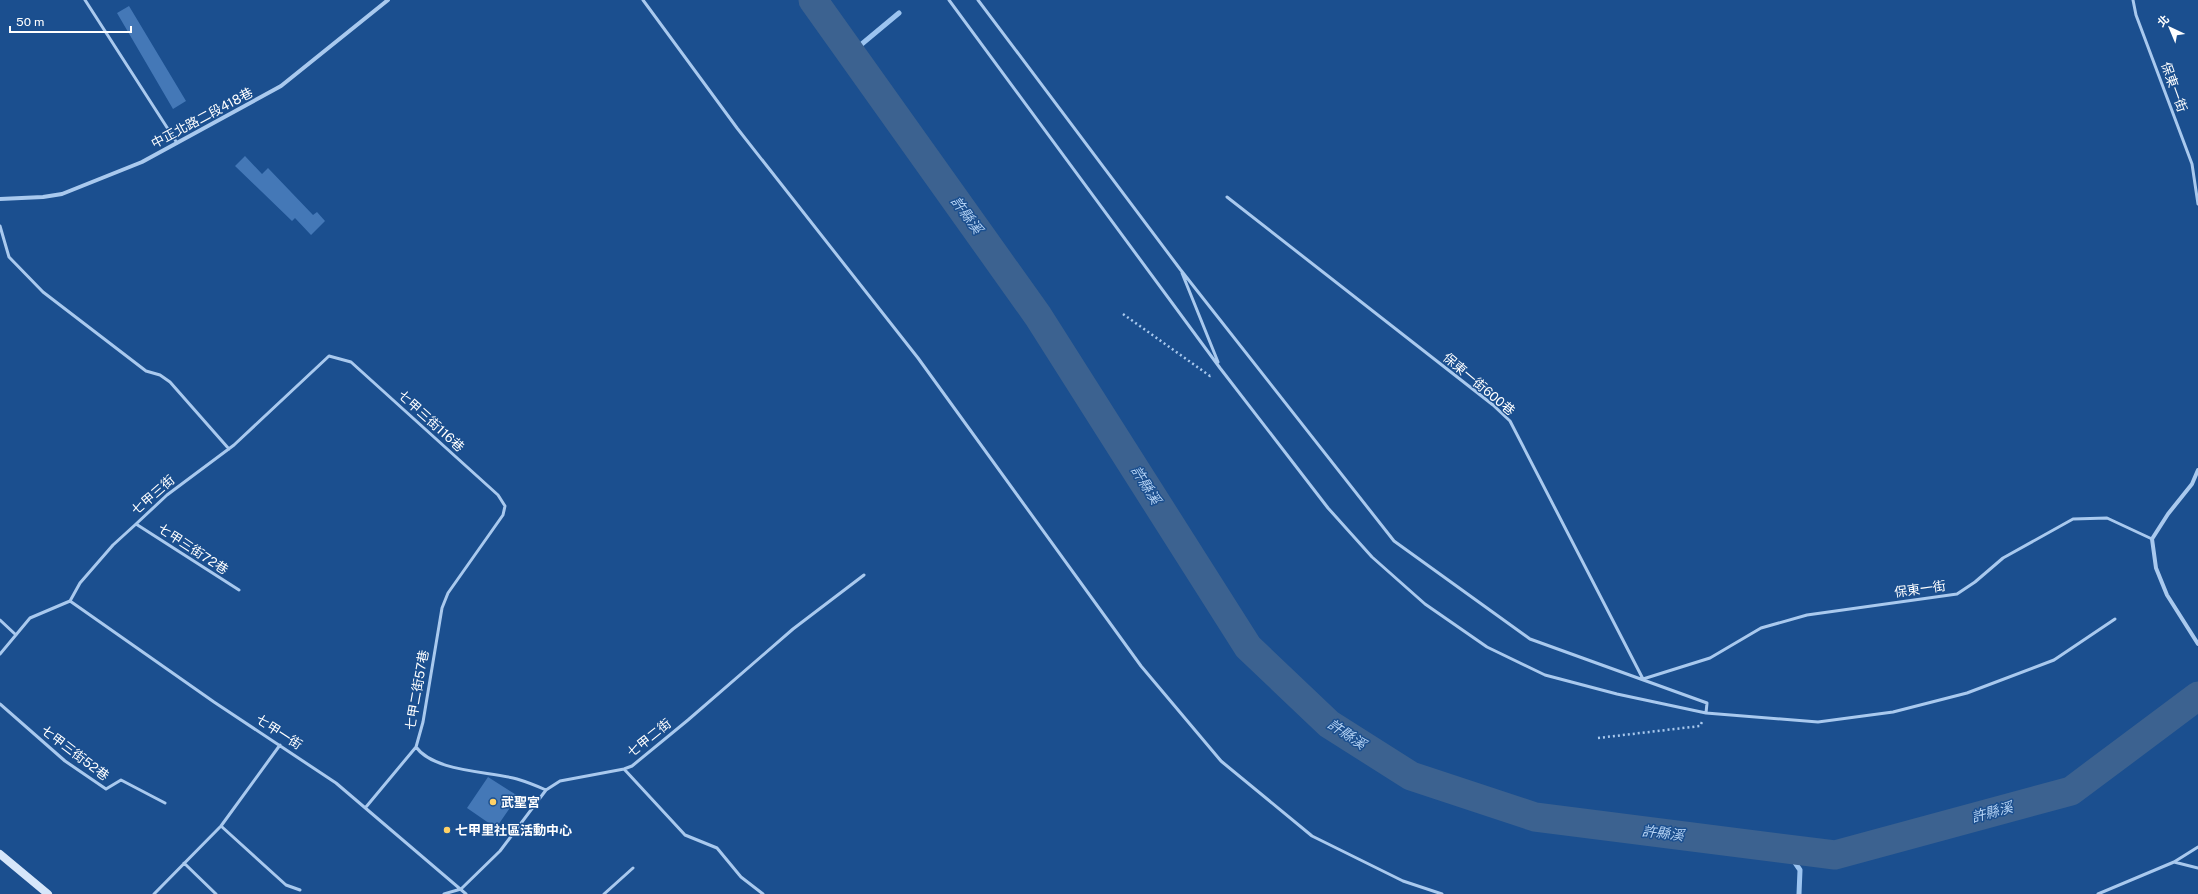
<svg xmlns="http://www.w3.org/2000/svg" width="2198" height="894" viewBox="0 0 2198 894" font-family="'Public Sans','Noto Sans TC',sans-serif">
<style>
.lines{fill:none;stroke-linecap:round;stroke-linejoin:round}
.stream{stroke:#9cc4f0;stroke-width:5}
.river{stroke:#3c6290;stroke-width:29}
.building{fill:#4478b7}
.path{stroke:#a9c9ee;stroke-width:2.5;stroke-dasharray:2 3;stroke-linecap:butt}
.service{stroke:#a9c9ee;stroke-width:3}
.minor{stroke:#a9c9ee;stroke-width:4}
.secondary{stroke:#d6e6fa;stroke-width:8}
.poi-dot{fill:#ffd166;stroke:#1b4f8f;stroke-width:1.5}
.labels{text-anchor:middle;dominant-baseline:central;stroke-width:3;stroke-linejoin:round;paint-order:stroke}
.street-label{font-size:13px;fill:#fff;stroke:#1b4f8f}
.poi-label{font-size:13px;font-weight:bold;fill:#fff;stroke:#1b4f8f;text-anchor:start}
.water-label{font-size:14px;font-style:italic;fill:#b5d3f5;stroke:#1b4f8f}
</style>
<rect width="100%" height="100%" fill="#1b4f8f"/>
<g class="lines">
<path class="stream" d="M851,53l48,-40
M1785,848l15,22 -1,24"/>
<path class="river" d="M813,0l225,316 210,331 81,77 82,52 124,41 300,38 236,-64 127,-95"/>
</g>
<path class="building" d="M129,6l57,95 -13,8 -56,-96z
M245,156l17,18 6,-6 45,47 4,-3 8,9 -14,14 -16,-17 -3,3 -57,-55z
M488,777l30,19 -22,32 -29,-20z"/>
<g class="lines">
<path class="path" d="M1123,314l87,62 2,-2
M1598,738l102,-12 3,-6"/>
<path class="service" d="M85,0l92,143
M643,0l94,128 181,230 223,308 80,95 91,75 91,45 39,13
M949,0l271,368 108,140 44,49 53,47 62,43 58,28 72,19 89,19 112,9 75,-10 74,-19 87,-33 61,-41
M978,0l202,269 214,272 136,98 177,64 -1,10
M2133,0l3,15 56,149 6,40
M1227,197l266,208 17,16 133,258 67,-21 51,-30 46,-13 150,-21 18,-12 28,-24 70,-39 34,-1 45,21
M0,226l9,31 34,35 103,79 14,4 10,7 59,67
M1182,273l36,89
M136,524l103,66
M70,601l144,101 122,81 130,111
M0,620l16,15
M0,654l30,-36 40,-17 10,-18 33,-38 23,-21 31,-29 67,-50 95,-89 22,6 147,133 7,11 -2,9 -55,78 -6,15 -19,114 -7,25c18,25 73,24 101,32 10,3 20,7 29,11
M0,704l65,57 41,28 15,-9 44,23
M624,769l61,66 32,13 24,29 22,17
M366,807l50,-60
M221,826l65,59 14,5
M2174,862l24,6
M184,863l32,31
M154,894l67,-68 59,-81
M444,894l17,-5 39,-38 46,-61 14,-9 64,-12 8,-3 56,-46 105,-91 71,-54
M604,894l29,-26
M2098,894l76,-32 24,-15"/>
<path class="minor" d="M0,199l43,-2 19,-3 80,-32 139,-76 107,-86
M2198,470l-6,14 -24,30 -16,25 4,29 11,27 31,49"/>
<path class="secondary" d="M0,854l48,40"/>
</g>
<g class="poi-dot">
<circle cx="493" cy="802" r="4"/>
<circle cx="447" cy="830" r="4"/>
</g>
<g class="labels">
<g class="street-label">
<text transform="translate(2174 87) rotate(70)">保東一街</text>
<text transform="translate(202 118) rotate(-28)">中正北路二段418巷</text>
<text transform="translate(1479 384) rotate(40)">保東一街600巷</text>
<text transform="translate(431 421) rotate(42)">七甲三街116巷</text>
<text transform="translate(153 495) rotate(-41)">七甲三街</text>
<text transform="translate(193 549) rotate(33)">七甲三街72巷</text>
<text transform="translate(1920 589) rotate(-8)">保東一街</text>
<text transform="translate(417 690) rotate(-80)">七甲二街57巷</text>
<text transform="translate(279 732) rotate(33)">七甲一街</text>
<text transform="translate(649 738) rotate(-39)">七甲二街</text>
<text transform="translate(75 753) rotate(37)">七甲三街52巷</text>
</g>
<g class="poi-label">
<text x="501" y="802">武聖宮</text>
<text x="455" y="830">七甲里社區活動中心</text>
</g>
<g class="water-label">
<text transform="translate(967 215) rotate(54)">許縣溪</text>
<text transform="translate(1146 485) rotate(58)">許縣溪</text>
<text transform="translate(1347 734) rotate(34)">許縣溪</text>
<text transform="translate(1992 812) rotate(-15)">許縣溪</text>
<text transform="translate(1663 833) rotate(7)">許縣溪</text>
</g>
</g>
<g transform="translate(2170 28) rotate(316)" stroke="#1b4f8f" stroke-width="3" paint-order="stroke">
<path d="M0-3L7 15L0 10L-7 15Z" fill="#ffffff"/>
<text y="-6" font-size="11" font-weight="bold" text-anchor="middle" fill="#ffffff">北</text>
</g>
<path d="M10 26v6h121v-6" fill="none" stroke="#ffffff" stroke-width="2"/>
<text x="16" y="26" font-size="12" fill="#ffffff" stroke="#1b4f8f" stroke-width="3" paint-order="stroke">50 m</text>
</svg>
